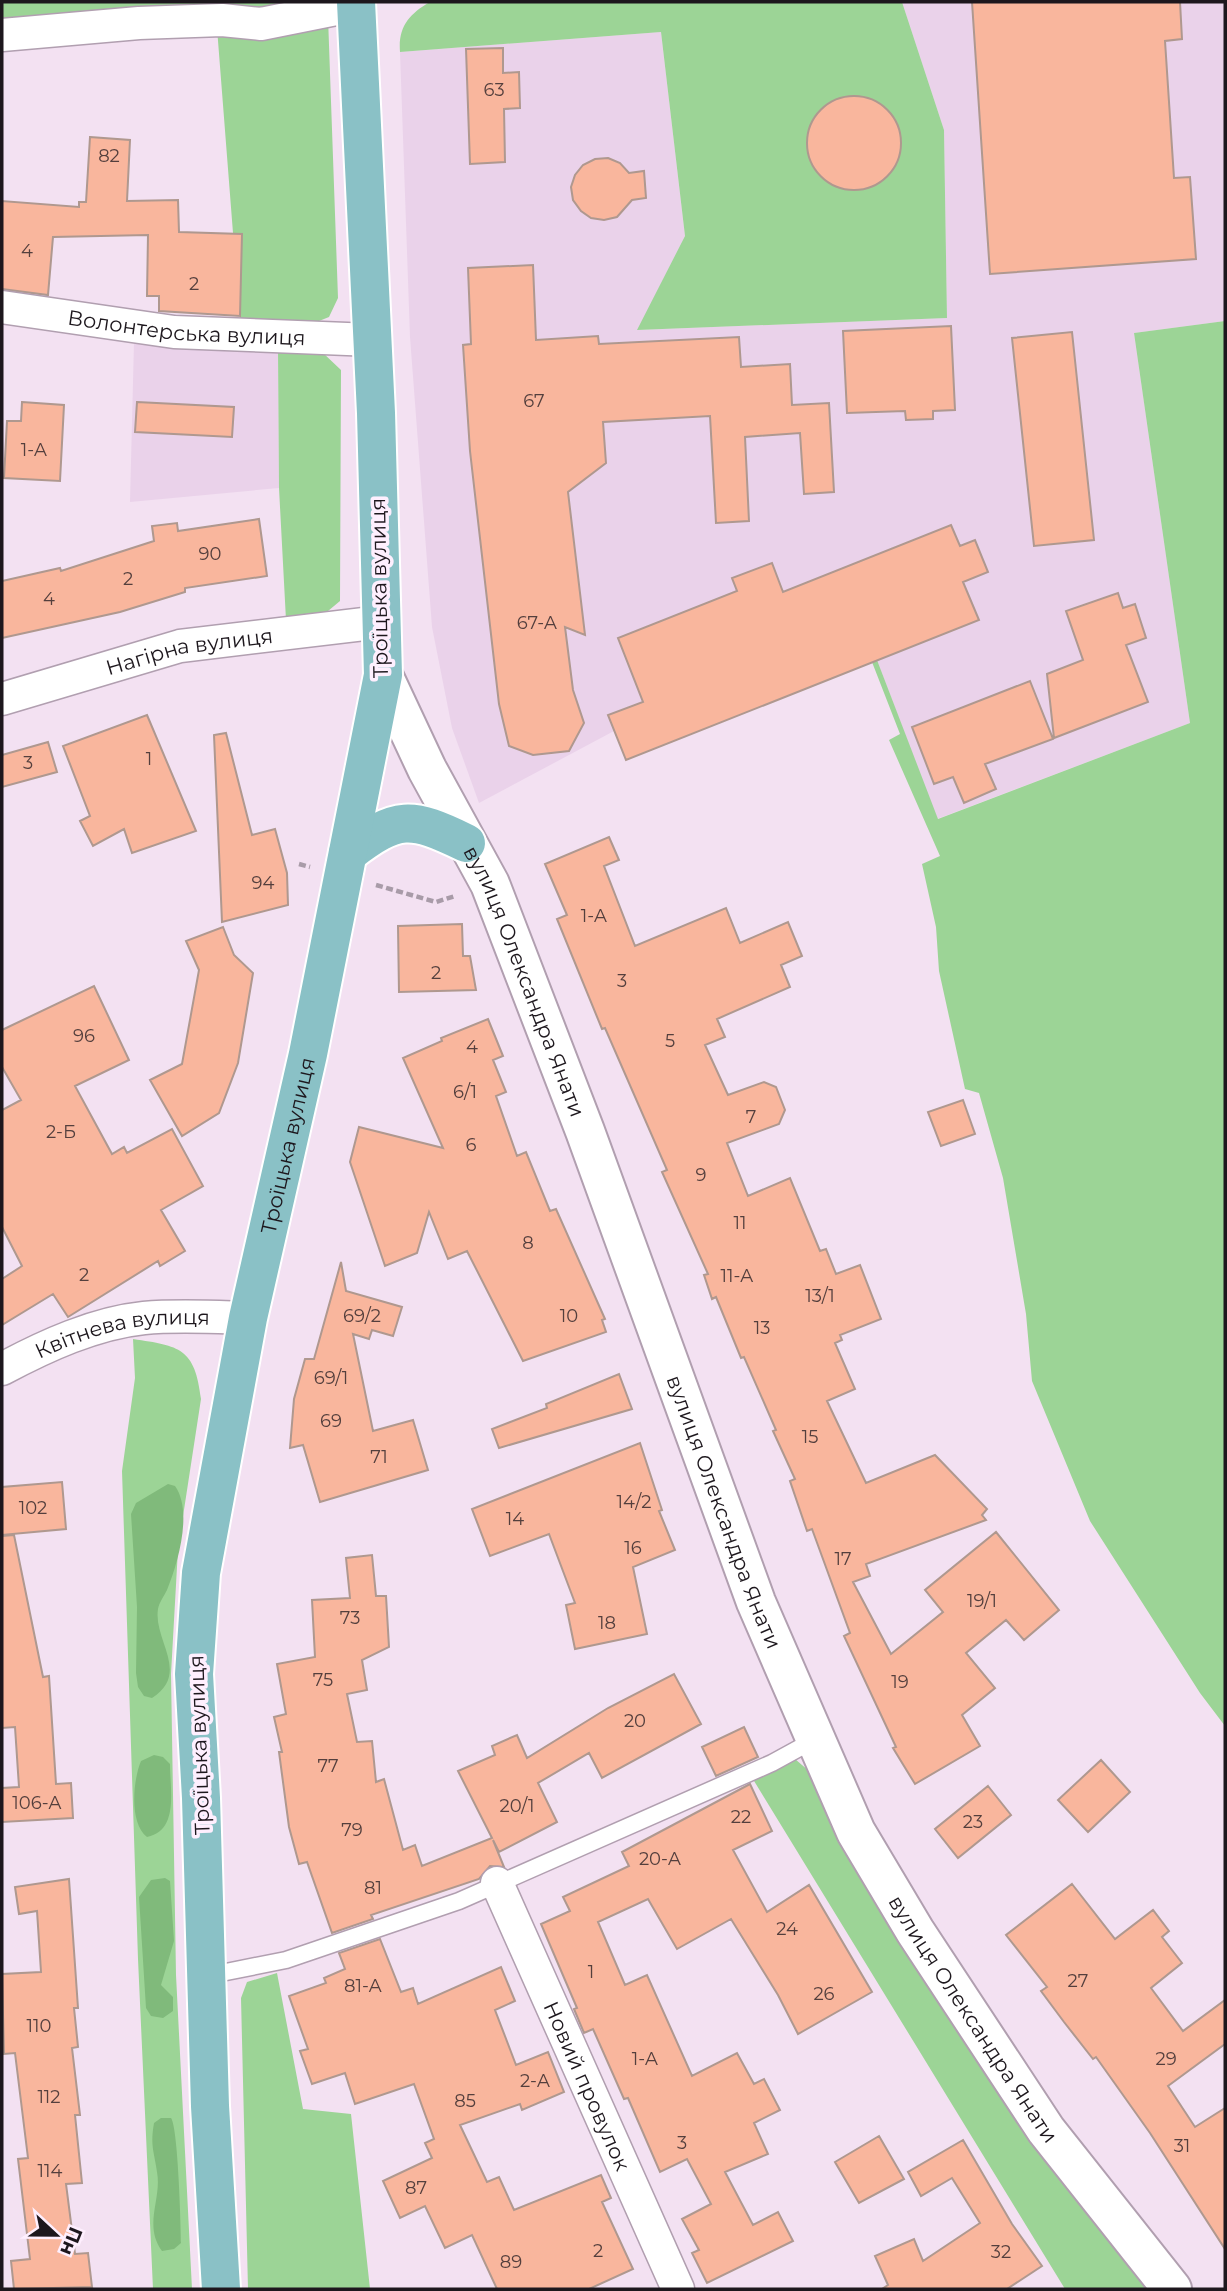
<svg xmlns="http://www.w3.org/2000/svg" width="1227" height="2291" viewBox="0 0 1227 2291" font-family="Montserrat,sans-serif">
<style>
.built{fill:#ead2ea}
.green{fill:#9cd496}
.forest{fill:#80ba7b}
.building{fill:#f9b69d;stroke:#af988f;stroke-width:2}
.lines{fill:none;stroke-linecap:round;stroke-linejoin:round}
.lane-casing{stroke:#b19fb0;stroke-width:19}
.street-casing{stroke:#b19fb0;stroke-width:35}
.secondary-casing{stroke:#b19fb0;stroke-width:42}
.primary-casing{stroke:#fff;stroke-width:42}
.path{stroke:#a89ba8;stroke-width:4.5;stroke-dasharray:7 3.5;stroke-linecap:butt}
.lane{stroke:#fff;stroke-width:16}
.street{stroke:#fff;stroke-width:32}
.secondary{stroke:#fff;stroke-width:38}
.primary{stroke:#8ac1c6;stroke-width:38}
.labels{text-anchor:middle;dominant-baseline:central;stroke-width:7;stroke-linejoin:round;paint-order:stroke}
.number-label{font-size:18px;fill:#543f3d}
.street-label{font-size:21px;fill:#1d171d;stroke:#feeffe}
</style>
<rect width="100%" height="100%" fill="#f3e1f2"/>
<path class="built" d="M902,2h323v319l-91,12 56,390 -253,96 -60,-159 -251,100 -12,-29 -135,72 -27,-75 -20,-101 -22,-290 -10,-285 261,-20 24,204 -47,94 309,-12 -3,-188z
M134,342l144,9 1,137 -149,14z"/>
<path class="green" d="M2,2h325v1l-325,24z
M430,2h472l42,128 3,188 -310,12 48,-94 -24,-204 -261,20c-2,-25 9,-38 30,-50z
M328,17l10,281 -9,19 -15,6 -74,-3 2,-86 -9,-1 -16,-205z
M1225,321v1405l-25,-33 -110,-172 -58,-140 -6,-67 -23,-136 -24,-85 -14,-4 -26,-118 -3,-44 -14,-63 18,-8 -51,-116 11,-6 -28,-72 5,-2 61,159 252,-96 -56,-390z
M278,351l44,1 19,18 -1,231 -18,15 -36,4 -7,-132z
M133,1339c47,7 62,9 68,60l-23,150 -7,125 5,301 16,314h-39l-15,-330 -16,-488 13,-93z
M795,1759l14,12 343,518h-87l-314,-513z
M277,1973l26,136 48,5 19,175h-122l-7,-291 6,-16z"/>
<path class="forest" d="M168,1484l7,2c18,25 3,77 -8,104 -3,6 -8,13 -9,19 -5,31 33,64 -6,89l-8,-2 -6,-9 -2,-14 1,-66 -6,-93 5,-11z
M154,1755l9,2 7,7c0,26 9,67 -23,73 -18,-14 -14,-57 -6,-76z
M165,1878l5,3 4,60 -13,44 12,12v14l-10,7 -12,-2 -5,-8 -7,-111 12,-17z
M161,2118h10c7,9 10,107 10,125l-7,6 -12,2c-19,-26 0,-52 -5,-79 -3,-21 -7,-26 -3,-49z"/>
<path class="building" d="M972,2h208l2,37 -17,2 9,137 16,-1 6,82 -206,15z
M503,48v25l16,-1 1,36 -16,1 1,53 -35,2 -4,-115z
M807 143a47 47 0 1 1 94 0a47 47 0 1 1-94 0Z
M90,137l40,3 -3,61 51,-1 1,32 63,2 -2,82 -81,-5v-15h-12l1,-61 -95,2 -5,58 -46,-6v-88l77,6v-5h7z
M608,158l12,5 9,10 15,-2 2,27 -14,2 -15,17 -13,3 -13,-2 -10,-7 -8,-11 -2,-13 4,-12 8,-10 12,-6z
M533,265l3,75 62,-4 1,8 140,-7 2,30 49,-3 2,41 37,-2 5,89 -30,2 -4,-61 -55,4 4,84 -33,2 -6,-107 -107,6 3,41 -38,29 17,143 -20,-8 8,63 11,33 -15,28 -36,4 -24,-9 -10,-42 -29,-253 -7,-106 8,-1 -3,-76z
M951,326l4,84 -22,1v8l-27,1 -1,-9 -58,2 -4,-82z
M1072,332l22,208 -60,6 -22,-208z
M22,402l42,3 -4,76 -56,-3 3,-57h14z
M137,402l97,5 -2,30 -97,-5z
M259,519l8,57 -82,12v4l-65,20 -118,26v-57l58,-13 1,3 93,-30 -2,-15 25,-3 1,8z
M951,525l9,21 15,-6 13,32 -25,10 16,38 -353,140 -18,-45 35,-13 -25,-64 119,-47 -5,-13 40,-15 11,29z
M1118,593l5,15 12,-4 11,34 -20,7 22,57 -94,36 -7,-64 36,-14 -17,-49z
M1030,681l23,58 -68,25 11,25 -32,14 -11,-26 -19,7 -22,-57z
M147,715l49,116 -64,22 -8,-24 -31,17 -13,-25 10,-5 -27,-70z
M226,733l26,102 23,-6 12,44 1,32 -66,17 -8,-187z
M48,742l9,30 -55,15v-32z
M609,837l10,23 -15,6 31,80 91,-38 14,35 48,-21 14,34 -21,9 9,22 -73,32 8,18 -20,8 23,50 36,-13 12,5 9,23 -6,14 -52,19 21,53 42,-18 30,73 6,-2 10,25 24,-9 21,54 -41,16 2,5 -7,3 20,46 -28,12 39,82 69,-28 52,54 -5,6 4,5 -120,44 4,12 -17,6 38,72 52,-42 -18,-22 71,-58 63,78 -35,30 -18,-20 -40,33 29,35 -33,27 18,31 -65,38 -22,-36 3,-1 -52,-111 6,-3 -38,-104 -5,2 -17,-50 5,-2 -22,-48 3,-1 -32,-73 -3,1 -25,-61 -4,2 -8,-24 4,-1 -46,-102 5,-2 -62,-142 -3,1 -45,-110 10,-4 -22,-51z
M462,924l1,32h7l6,34 -77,2 -1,-66z
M223,927l11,28 19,18 -15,90 -19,50 -37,23 -32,-56 32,-16 17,-94 -13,-29z
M94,986l35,74 -54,26 37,68 12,-7 3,6 45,-24 31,57 -42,24 24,41 -25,15 -2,-5 -90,56 -15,-23 -51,31v-46l20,-13 -20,-39v-117l19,-10 -19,-33v-37z
M488,1019l15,37 -10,4 13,32 -10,4 21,60 9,-4 24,59 6,-2 49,110 -3,1 4,12 -83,29 -56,-110 -19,8 -19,-47 -12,41 -32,13 -35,-104 9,-35 84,21 -40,-90 39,-17 -1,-3z
M963,1100l12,34 -34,12 -13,-34z
M341,1262l5,29 56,16 -9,29 -21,-6 -3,9 -16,-5 20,97 40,-11 15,50 -108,32 -17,-57 -13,3 4,-49 11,-40h9z
M619,1374l13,35 -133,39 -7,-19 55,-21 -1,-4z
M640,1443l22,67 -3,1 16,39 -42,17 14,67 -72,15 -9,-44 9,-2 -26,-69 -59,22 -18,-47z
M62,1482l4,47 -64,6v-48z
M14,1535l29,142 6,-1 7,108 15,-1 2,35 -71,4v-34l17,-1 -4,-60 -13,1v-192z
M372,1555l4,41h10l3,51 -27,13 5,30 -20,4 10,48 15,-1 4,41 8,-3 19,71 12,-5 7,21 70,-28 -34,-67 37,-16 -3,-9 25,-11 10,23 81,-50 66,-34 27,50 -99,54 -13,-25 -51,30 19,39 -58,30 -6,-12 11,27 -14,-1 -11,13 -108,36 2,4 -41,14 -25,-71 -8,2 -10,-37 -10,-75h3l-8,-35 12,-3 -9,-50 38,-7 -3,-57 38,-2 -4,-40z
M744,1727l14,30 -42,19 -14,-29z
M1101,1760l29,32 -42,40 -30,-32z
M750,1784l22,47 -39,19 34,62 42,-27 63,107 -74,42 -20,-39 -47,-76 -54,30 -29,-50 -50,23 27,63 22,-10 45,101 45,-23 17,31 10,-5 16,31 -26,13 14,31 -43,18 28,53 25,-13 15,29 -86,42 -15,-30 7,-3 -17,-31 29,-15 -24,-45 -27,13 -32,-74 -4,1 -31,-70 -9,4 -10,-24 3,-1 -36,-84 29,-13 -7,-14 66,-31 -7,-14z
M988,1786l23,29 -53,43 -23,-29z
M69,1879l9,129h-4l4,39 -6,1 8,67h-5l7,68 -16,1 9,70 13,-1 4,34 -78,2 -3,-28 19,-2 -12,-100 10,-1 -13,-105 -11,1 -2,-80 39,-2 -4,-61 -18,3 -4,-27z
M1072,1884l43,55 38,-29 16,21 -7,6 20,26 -31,25 32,43 42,-31v44l-57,42 27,41 30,-19v141l-75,-116 -54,-76 -3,2 -29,-37 -23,-31 6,-4 -41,-52z
M380,1939l21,53 12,-4 5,16 83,-37 14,34 -20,9 21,55 32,-13 16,40 -42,18 -2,-6 -60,21 27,57 12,-5 15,33 87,-35 10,23 -9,4 31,67 -44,20h-92l-25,-54 -27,13 -20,-42 -25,12 -17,-37 49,-23 -7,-15 9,-4 -20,-55 -59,20 -10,-31 -33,11 -12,-33 8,-2 -19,-53 37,-13 -2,-5 21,-9 -6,-16z
M879,2136l25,43 -45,24 -24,-41z
M963,2140l49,84 30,42 -35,23h-125l6,-4 -13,-29 39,-17 9,22 57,-38 -28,-45 -31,18 -13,-24z"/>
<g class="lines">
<g class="lane-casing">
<path id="lane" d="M206,1976l80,-16 173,-59 313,-138 42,-23"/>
</g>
<g class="street-casing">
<g id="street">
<path d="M2,35l137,-12 83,-3 39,4 95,-19"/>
<path id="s1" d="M2,307l172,25 198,8"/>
<path id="s2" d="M2,699l178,-53 201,-24"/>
<path id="s3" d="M2,1369c43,-23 93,-46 142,-51 34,-3 70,-1 104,0"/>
<path id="s4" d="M497,1883l181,406"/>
</g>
</g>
<g class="secondary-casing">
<g id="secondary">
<path id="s5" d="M383,675l44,94 63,115 95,247 171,471 100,230 59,99 131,199 126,159"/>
</g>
</g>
<g class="primary-casing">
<g id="primary">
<path d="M348,853c50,-38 62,-37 118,-10"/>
<path id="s6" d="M221,2289l-11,-183 -9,-308 -7,-124 7,-101 47,-255 60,-264 75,-379 -7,-262 -20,-411"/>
</g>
</g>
<path class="path" d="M299,864l11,3
M376,885l60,17 19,-6"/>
<use href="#lane" class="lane"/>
<use href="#street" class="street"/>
<use href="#secondary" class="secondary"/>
<use href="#primary" class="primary"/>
</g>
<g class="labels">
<g class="number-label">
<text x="494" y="90">63</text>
<text x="109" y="156">82</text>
<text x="27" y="251">4</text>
<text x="194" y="284">2</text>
<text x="534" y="401">67</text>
<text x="34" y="450">1-А</text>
<text x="210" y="554">90</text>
<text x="128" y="579">2</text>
<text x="49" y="599">4</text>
<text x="537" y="623">67-А</text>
<text x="149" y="759">1</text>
<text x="28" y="763">3</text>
<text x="263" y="883">94</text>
<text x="594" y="916">1-А</text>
<text x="436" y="973">2</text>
<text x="622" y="981">3</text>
<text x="84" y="1036">96</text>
<text x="670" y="1041">5</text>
<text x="472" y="1047">4</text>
<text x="465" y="1092">6/1</text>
<text x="751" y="1117">7</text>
<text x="61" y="1132">2-Б</text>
<text x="471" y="1145">6</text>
<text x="701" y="1175">9</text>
<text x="740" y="1223">11</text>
<text x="528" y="1243">8</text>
<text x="84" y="1275">2</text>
<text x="737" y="1276">11-А</text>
<text x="820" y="1296">13/1</text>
<text x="362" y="1316">69/2</text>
<text x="569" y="1316">10</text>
<text x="762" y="1328">13</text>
<text x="331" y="1378">69/1</text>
<text x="331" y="1421">69</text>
<text x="810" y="1437">15</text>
<text x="379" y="1457">71</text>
<text x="634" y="1502">14/2</text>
<text x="33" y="1508">102</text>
<text x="515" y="1519">14</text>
<text x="633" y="1548">16</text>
<text x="843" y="1559">17</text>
<text x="982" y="1601">19/1</text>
<text x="350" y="1618">73</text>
<text x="607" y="1623">18</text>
<text x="323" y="1680">75</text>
<text x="900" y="1682">19</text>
<text x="635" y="1721">20</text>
<text x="328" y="1766">77</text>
<text x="37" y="1803">106-А</text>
<text x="517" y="1806">20/1</text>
<text x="741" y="1817">22</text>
<text x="973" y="1822">23</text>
<text x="352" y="1830">79</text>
<text x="660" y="1859">20-А</text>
<text x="373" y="1888">81</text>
<text x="787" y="1929">24</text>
<text x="591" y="1972">1</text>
<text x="1078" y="1981">27</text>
<text x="363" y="1986">81-А</text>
<text x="824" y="1994">26</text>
<text x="39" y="2026">110</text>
<text x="645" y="2059">1-А</text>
<text x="1166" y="2059">29</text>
<text x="535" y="2081">2-А</text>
<text x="49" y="2097">112</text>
<text x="465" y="2101">85</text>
<text x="682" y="2143">3</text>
<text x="1182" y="2146">31</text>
<text x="50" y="2171">114</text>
<text x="416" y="2188">87</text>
<text x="598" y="2251">2</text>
<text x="1001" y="2252">32</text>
<text x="511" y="2262">89</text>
</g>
<g class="street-label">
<text stroke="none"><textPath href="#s1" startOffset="186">Волонтерська вулиця</textPath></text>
<text transform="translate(379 588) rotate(-91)">Троїцька вулиця</text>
<text stroke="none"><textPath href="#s2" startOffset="194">Нагірна вулиця</textPath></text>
<text stroke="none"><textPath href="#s5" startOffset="338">вулиця Олександра Янати</textPath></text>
<text stroke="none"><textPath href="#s6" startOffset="1153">Троїцька вулиця</textPath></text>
<text stroke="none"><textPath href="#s3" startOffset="128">Квітнева вулиця</textPath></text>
<text stroke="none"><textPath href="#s5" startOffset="905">вулиця Олександра Янати</textPath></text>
<text transform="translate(199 1745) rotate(-92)">Троїцька вулиця</text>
<text stroke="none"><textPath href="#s5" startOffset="1472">вулиця Олександра Янати</textPath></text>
<text stroke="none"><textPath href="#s4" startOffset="222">Новий провулок</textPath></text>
</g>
</g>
<rect width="1227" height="2291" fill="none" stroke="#1d171d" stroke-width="7"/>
<g transform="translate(56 2235) rotate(112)" stroke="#feeffe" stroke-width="5" paint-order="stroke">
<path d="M0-5L12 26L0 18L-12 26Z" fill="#1d171d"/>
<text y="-10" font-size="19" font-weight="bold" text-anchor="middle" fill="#1d171d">Пн</text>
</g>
</svg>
